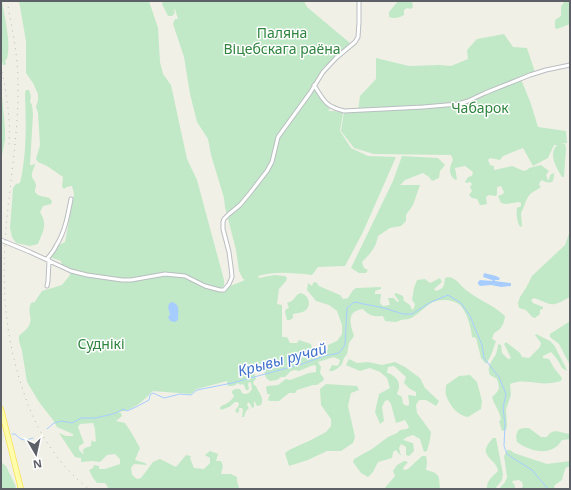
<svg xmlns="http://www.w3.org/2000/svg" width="571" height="490" viewBox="0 0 571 490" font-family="'Noto Sans',sans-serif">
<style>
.green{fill:#c1e9c7;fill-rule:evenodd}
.water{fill:#a7cdff}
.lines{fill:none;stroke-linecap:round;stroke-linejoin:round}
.stream{stroke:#a7cdff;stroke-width:1}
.street-casing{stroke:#babdc2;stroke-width:5}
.primary-casing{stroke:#fae355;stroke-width:6}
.street{stroke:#fff;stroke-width:3}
.primary{stroke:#fffdac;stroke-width:4.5}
.rail{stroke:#b9b9ba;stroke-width:1;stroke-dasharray:1 5;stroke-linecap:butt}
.labels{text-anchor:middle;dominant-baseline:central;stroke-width:3;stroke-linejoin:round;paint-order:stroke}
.park-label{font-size:14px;fill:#2f843f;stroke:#fff}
.water-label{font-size:15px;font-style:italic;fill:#4172cc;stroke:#fff}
</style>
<rect width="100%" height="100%" fill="#f1f0e6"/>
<path class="green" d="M1,1h1c3,18 9,41 5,58l-2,1 1,4 -1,1h-2l-2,-7z
M19,1h130l9,27 2,34 3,12 8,11 16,74 10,21 27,100v6l-3,2 2,1 22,-9 -2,-1 -4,-8 -3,-21 -11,-43 -1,-9 -13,-43 -3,-16 -11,-17 -7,-28 -6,-37 -11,-33 2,-5h3l-3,-10 -1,1 1,3 -3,3h-4l-6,-12 1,-3h141l3,6 43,36 -27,25 -8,13 8,21 7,7 -2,2h7l8,2 -3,18 11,17 17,8 28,1 -33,75 -18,34 -27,1 -6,8c-19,-2 -36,-4 -54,1l1,2 15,-3 11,1 2,2 -1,3 -7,8 -2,15 5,1v32h5l3,6h7l2,-3 12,4 1,4 -1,3 4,3 9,-2 4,-2v-5l9,-4 5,-7v-9l-5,-14 -8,-6 -13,-4 -9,-11 1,-7 4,3 1,-3 2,-1 2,1 2,3 21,9 3,4 5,-1 5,-8 3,-2 25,-1v2l-6,2v3h6l-1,9 3,3 7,-1 -2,-7h6l3,4 2,-1 -5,-7 2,-1 7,3 1,5 6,4 2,5 2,-2 1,-4 -3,-4 2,-12 3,-8 8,-1 5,4 10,-5 2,4 -8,7 2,2c8,-3 8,-4 9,-13 3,-1 6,-1 9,1 5,3 8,8 12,11 12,10 28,15 39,26 -1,8 -3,13 -11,17l-2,6 4,2c-3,9 -5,16 -10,23l-5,-6 -5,-20 -4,-1c-1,-9 -5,-25 -12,-32 -7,-6 -19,-6 -27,-3 -8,4 -13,11 -20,15 -4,3 -8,2 -12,3 -3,1 -3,2 -6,2 -3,0 -7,-1 -10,-1l-2,-5c-8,1 -14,0 -20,-7 -17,2 -13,15 -9,27l-5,7 -2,11 -3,4 -2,6 -4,4 -5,3h-4l3,-6 5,1 2,-2 1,-4 -6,-3 -16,5 3,5 -1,6 3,4 1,3 -7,5h-4l-16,5 -2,3h-6l-10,8h-10l-1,-2 2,-5h-3l-1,-7 1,-1 11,-1 8,-6 4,1 19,-7 7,-1v-6l-2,-1 -3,1 -12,5 -4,-1 -4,1 -6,6h-4l-4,3 -7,1 -4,-3 -4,-15 -9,5 3,11 -3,3 1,3 2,1c2,6 9,12 5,19l-4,1 -2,-4 -1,-1v6l-2,1 -2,-4 -2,-2 -1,3 2,3 -3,3 -2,6h-2l1,-7 -1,-2h-3v4l-2,1 -2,-2 4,-6 -1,-3h-3l-6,5 -8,3 -1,-2 1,-2c5,-2 10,-4 13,-10l-2,-3v-2l3,-2h5l2,4 3,1 4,-1 3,-4 -1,-6 -2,-1 -1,2 1,5 -1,1h-2l-2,-5 -2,-1 -2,1 -2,-2c-3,3 -6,3 -10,3l-1,-5 -30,8 -6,5 -38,-3c-10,10 -20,20 -35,21l3,1 1,3 -6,5 9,2 6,9 9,16 -5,12 10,3 2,2 -13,-1 -3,4 1,7 5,4 4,-1 12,-16 7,-3 16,8 10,-12 5,1 -1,2 4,10 10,1 6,-6v-5l-5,-3 5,-4 8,3 -2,7h5l2,5 -2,8h10l6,3v4l2,7 2,1h-134l1,-2 -3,-4h-8l-4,-5 -4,-8 4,-2 1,-3 5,1v3h6l15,-5v-5l-5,-5 -8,1 -7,7 -8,-1 -11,1v-4l-6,-1 -16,-24 7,3h7v-2l-16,-7 -4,-7 -14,-18 -12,-20 -5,-31 -3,-10v-5c3,-4 10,-7 11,-13 2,-7 -3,-11 1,-20l2,-1 1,1 8,-12 20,-6 8,-10v-7l-8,-3 -1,-4 -9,-3 -1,-2 8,-11 6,-3 9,-48 -2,-8 -5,1 -3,2 -2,-2 1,-10 -16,-11 -9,-4 -2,-3 4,-14 -2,-32 -2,-6 2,-7v-6l-5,-11 -7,-10v-32zM93,423c3,6 2,12 3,18l-2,1 -2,-2 -1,3v3l-6,2 -3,3 2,2 -1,1 -4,-4v-4l5,-3 -6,-16 2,-3z
M398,1h14l1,6 -2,2 -4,-1 -3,2v5c-5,3 -10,4 -15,2v-5z
M565,1h5v23l-13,5 -2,-1v-8l6,-4v-10z
M504,34l9,13 14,1 8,24 -14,7 10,25 7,23 28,4 1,12 -7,1h5l1,4 -2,29h-2c-6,-10 -14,-23 -5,-32h-3l-6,13 -15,8 -10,-18 -20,8 -3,4 -10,-2 -2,2 2,5 4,1v4l18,-4 12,5 3,-1 2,-2 12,-3 8,6 -3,4 2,5h1l1,-5 4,-2v2l-1,6c-4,3 -8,1 -11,-1l-2,2 -1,3 2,2c-4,3 -10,5 -13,10 -3,5 -4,11 -7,16l1,13 -2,1c-3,-5 -4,-13 -3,-19l4,-2v-3l-2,-1 -13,2 -5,-1 -3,-7 5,-2 1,-2 -3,-6 -4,1v7l-1,2 -7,-1 -3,2 1,7 -5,1h-2l-3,-6 -5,-1 -3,-3 3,-4 -2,-4 2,-3 -2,-2 -4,1 -1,-1 3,-5 4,-1 1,-4 -8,-6 -10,2 2,11 -1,1c-8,-4 -7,-13 -3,-20l-2,-5 -77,-1 -20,-6 -13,-17 3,-19h14l2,-16 16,-17v-21l33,8 30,-1 12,1 17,-7 -1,-9 10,-11z
M1,86l4,42v12l-4,20z
M26,90h3l2,6 -1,6 2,3 1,9 -3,51h3l1,-2 1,2c-1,3 -4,8 -3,12 1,3 4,5 4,8 0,4 -3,6 1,9 3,3 8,2 12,4l3,3 -1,3 -8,2 -3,6c8,13 3,19 -2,32l-8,2 -14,-3 -4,-6 -2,-9 3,-40 3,-4 4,-1c7,-29 6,-60 5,-90z
M402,156l36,2 7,7 -5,6 -1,7 -7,3 -3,-4 -6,-4 -18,7 -5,5h20l-7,20 -7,10v6l-5,5 -11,2 -12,8c-2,12 -8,18 -16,26l2,6 4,2 -2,3h-7l-8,-5 42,-87z
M570,231v66c-19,11 -17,8 -36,1l-3,2 2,3 10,4v2l-3,1v4l-5,4 -3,-1 -6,-7 -7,-2 -1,-5 2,-6 6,-9 6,-12 33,-31z
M300,293c8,1 12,11 6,17 -3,3 -9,3 -13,4v4l-3,2h-3l-2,-8 1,-3 3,-1 -2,-5 5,-2 5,-6z
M570,321v44l-11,-21 -9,-7v-3z
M536,334l14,7 4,4 12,23 1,3 -5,-3c-3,-6 -6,-11 -11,-16l-8,4v2l6,1 5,9 8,10 -1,3c-7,2 -15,3 -22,2 -11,-1 -18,-3 -29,1l1,11 -5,14 1,16 -1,5 -4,1 -3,-10 2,-1c-1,-9 -7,-15 -9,-23 8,-7 8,-8 5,-18l-7,-4c-4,-8 2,-14 6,-21 1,-3 2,-7 2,-10l3,1 1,8 6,6 3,-1 -7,-14 2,-2 14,11 2,4 7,1 11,-11 1,-4 -6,-8z
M349,359l8,4 11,-1 14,3 13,-3 10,5 15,11 5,10 14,13 -3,5 -10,-6h-7l-3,5 1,8 14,19 -1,8 -3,11 -3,1 -4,-13 -7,-4 -6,2 -4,3 10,3 1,8 -5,5 -3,-1v-8l-5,-3 -2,4 2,8 -5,-6 -3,2 -1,6 -14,4 -5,10 -5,5 -7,-4 -8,-11 1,-3 18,-10 16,-12 9,-4 3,-3 7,-1 2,-2 -4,-7 -9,3 -5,-19 -3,-4 -3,1 -3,6 2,14 -4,3 -5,-12 4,-18 11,-6 -3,-10 -7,-6 -10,-4 -10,3 -14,-6zM394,366l12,11 -2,6 6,6 6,3v4l-8,-1 1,6v4l-2,1 -4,-2 -1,-7 -5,-3c0,-2 2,-4 2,-7 1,-7 -6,-13 -12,-14l1,-6z
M470,375l7,7 5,19 -1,8 -13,8c-10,-1 -19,-12 -22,-22 -1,-3 0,-7 0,-10l13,-9z
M326,384l31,2 2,4 -8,3 -3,13 7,31 -2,6 -12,8h-14l-19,9 -19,6 -4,-13 4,-3 22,-10 15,-8 5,-6v-7l-10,-14 -1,-16z
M523,428h6l12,9h6c6,-10 13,-4 23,-3v5l-8,1c-10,17 -31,12 -45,2l-1,-6 2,-6z
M493,438h3l7,36 -1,6 -7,9h-8c-1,-8 6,-13 11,-18 0,-9 -17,-15 -11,-25 1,-3 4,-5 6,-8z
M507,450h3l4,3 33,11 23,-3v6h-3l-2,2 -3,11 -3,2 -5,4 1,3h-34l2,-3 -1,-4 -3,-2 -7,1 1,2 2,3v3h-16l6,-7 2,-5 -3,-21z
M422,456h4l1,6 -1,8c14,3 13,6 14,19h-56l11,-13 -2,-5 4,-6 7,-4 4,1 -5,6 1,2 4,-1z
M1,462l5,4 10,21 -3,2h-12z"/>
<path class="water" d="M484,273l12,3 4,2 -1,2h-4v1l16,2v3l-10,1 -10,-2 -11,1 -2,-2v-2l2,-2 13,1 -1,-1 -9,-3z
M171,302c10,2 7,10 7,18l-3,2 -5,-1 -2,-4 2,-2 -2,-8 1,-3z"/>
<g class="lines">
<path class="stream" d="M47,429l7,-6 7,-2 11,2 9,-5h15l20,-5 7,-4 4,2 9,-4 13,-7 1,-5 3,-2 11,5 16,-4 11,1 6,-5 35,-7 70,-19 22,-8 15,-3 6,-8 2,-37 7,-6 30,6 19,6h9l19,-12 17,-7 13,8 9,13 12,29 2,13 15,19 7,17 -3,14 2,16 -1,22 3,8 9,6 16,10 16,19
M12,434h3c7,7 9,7 18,4
M1,437l1,-1"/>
<g class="street-casing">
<path id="street" d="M314,85c10,16 11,21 30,26l79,-4 35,-3 10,-3 17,-8 45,-18 16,-5 24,-5
M1,240l29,12 41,19 16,4 35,5h9l34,-6 20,2 20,10 15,4h4l5,-6 3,-7 -1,-10 -2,-15 -6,-23v-7l1,-3 5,-5 11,-9 10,-12 17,-22 5,-9 6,-25 32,-44 13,-21 13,-14 19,-16 3,-5 1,-15v-21
M47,259c3,-4 7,-8 9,-13 9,-14 12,-31 15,-47
M47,286l1,-5 1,-21"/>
</g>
<g class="primary-casing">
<path id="primary" d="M1,409l20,80"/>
</g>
<use href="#street" class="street"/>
<use href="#primary" class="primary"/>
<path class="rail" d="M7,1c5,27 11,54 11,81 1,54 -10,108 -13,162 -3,54 2,101 20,152 12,36 34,70 64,93
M1,66c5,26 10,52 8,79"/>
</g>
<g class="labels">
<g class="park-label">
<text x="282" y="32">Паляна<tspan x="282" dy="16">Віцебскага раёна</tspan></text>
<text x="480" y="107">Чабарок</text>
<text x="101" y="343">Суднікі</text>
</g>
<g class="water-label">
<text transform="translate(282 359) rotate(-15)">Крывы ручай</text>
</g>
</g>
<rect width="571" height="490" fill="none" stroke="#5d6067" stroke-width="4"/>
<g transform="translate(36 454) rotate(171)" stroke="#ffffff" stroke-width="3" paint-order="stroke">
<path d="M0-3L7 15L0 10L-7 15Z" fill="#5d6067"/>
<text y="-6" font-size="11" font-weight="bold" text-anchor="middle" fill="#5d6067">N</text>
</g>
</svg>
